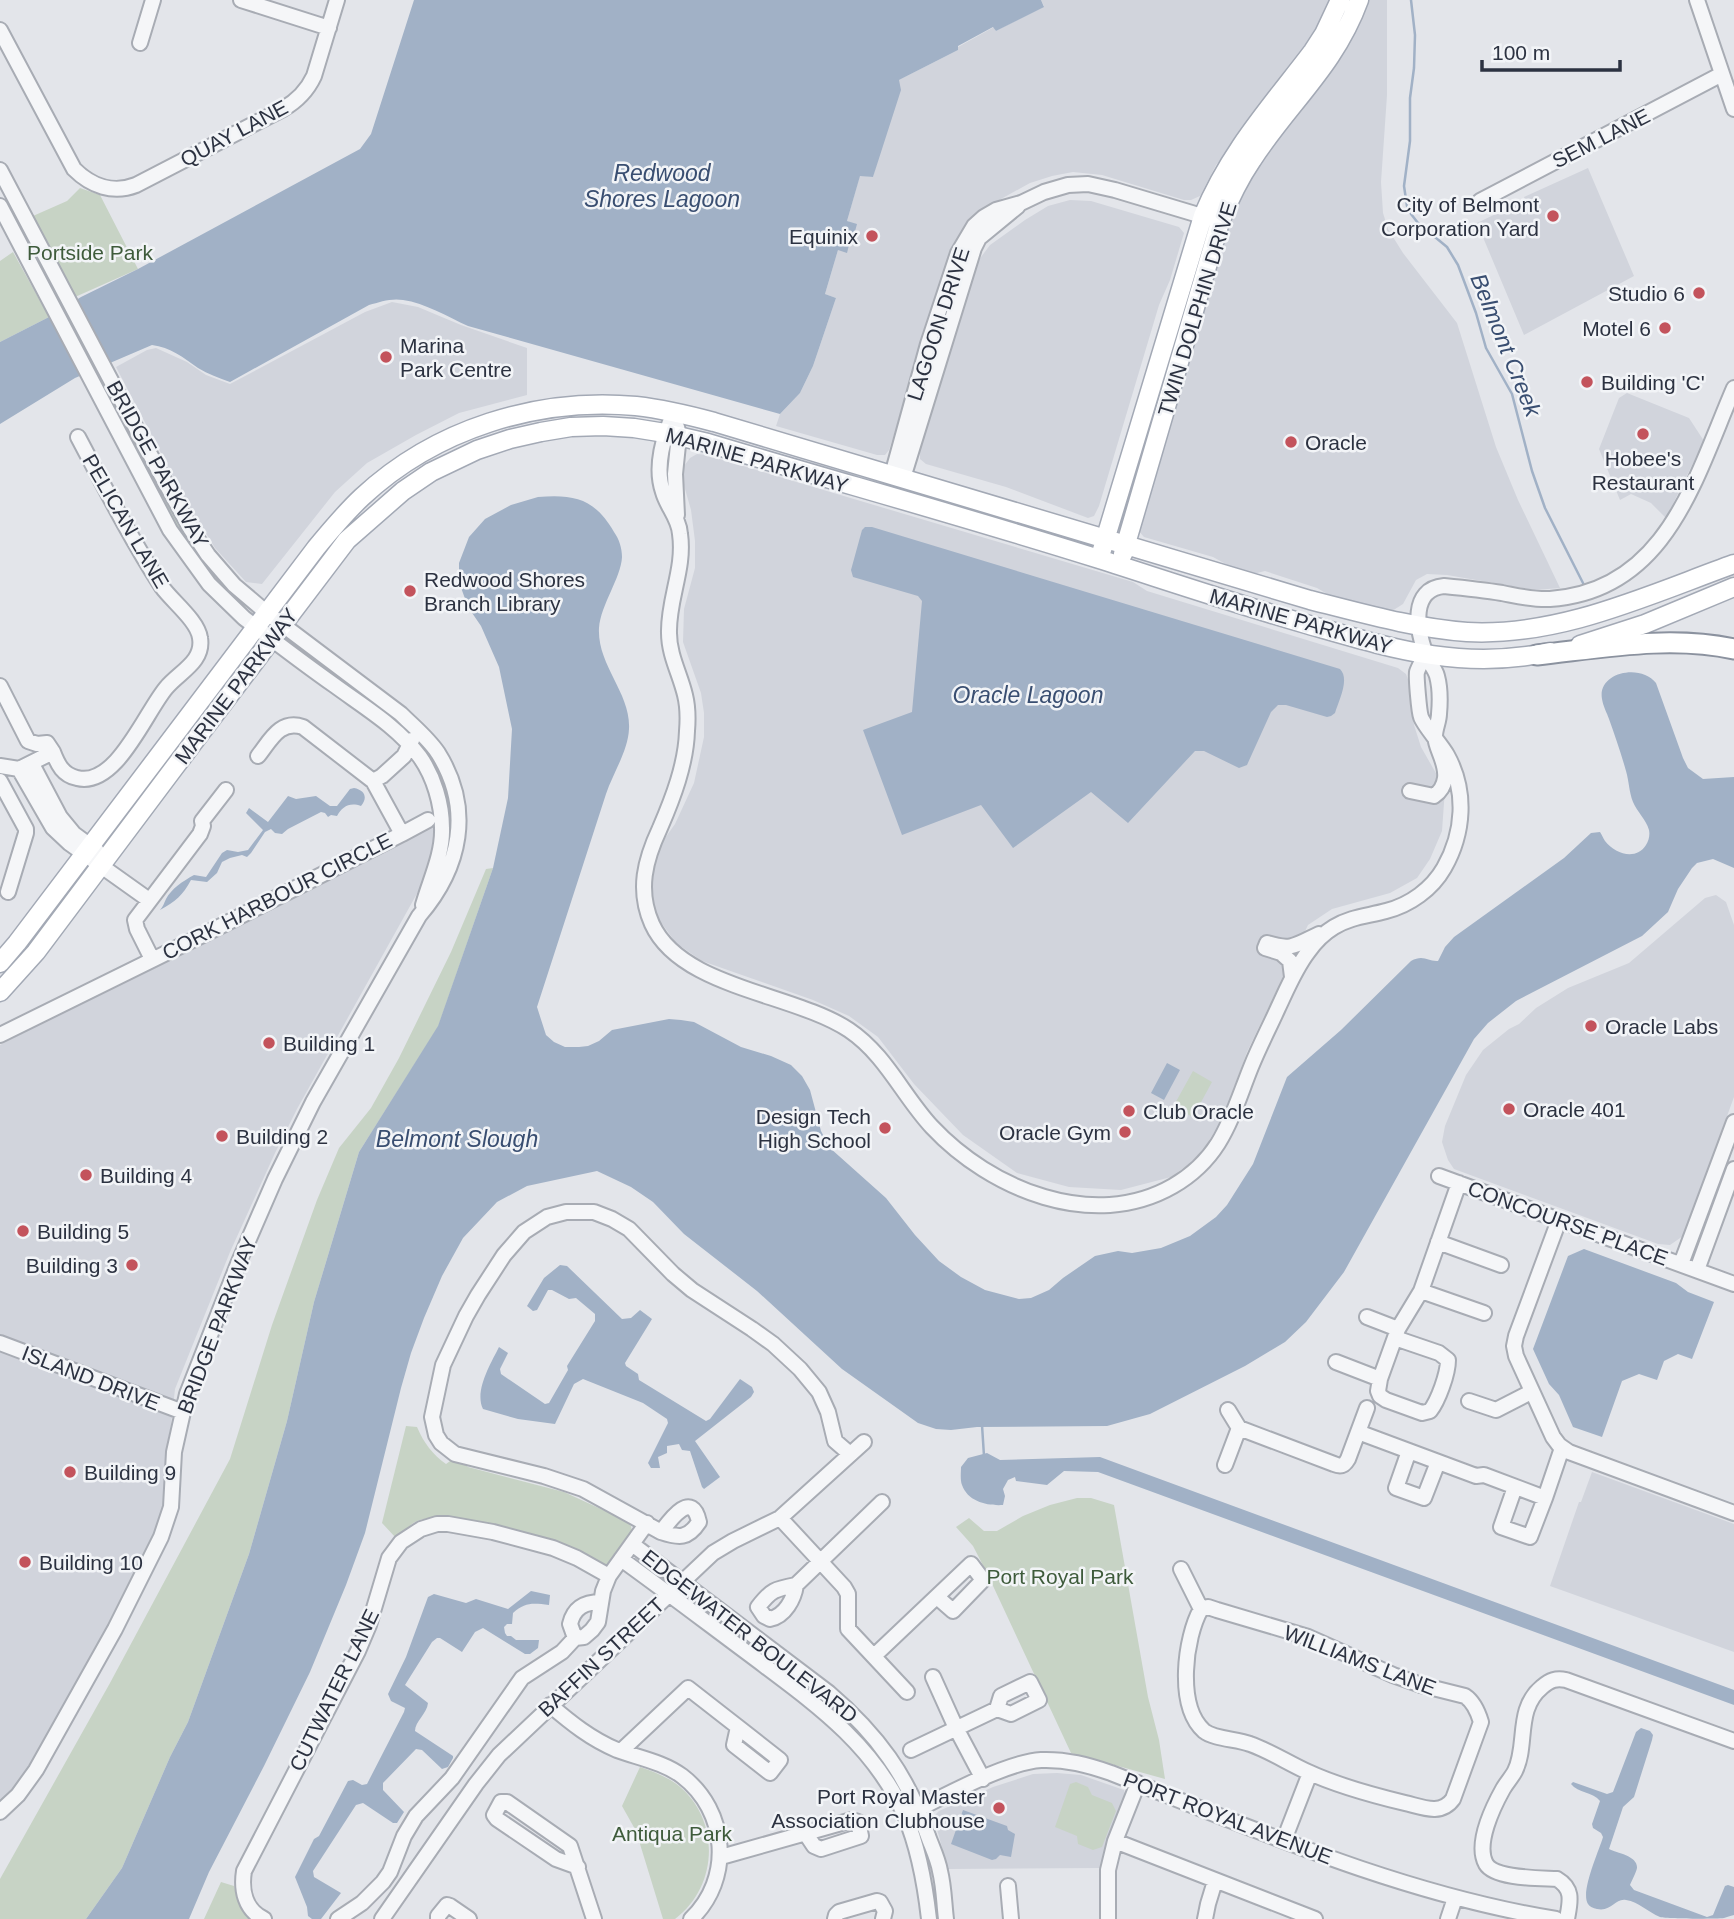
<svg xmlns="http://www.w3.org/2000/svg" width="1734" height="1919" viewBox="0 0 1734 1919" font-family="Arial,sans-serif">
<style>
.built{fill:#d1d4dc}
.green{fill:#c7d3c5}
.water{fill:#a1b1c6}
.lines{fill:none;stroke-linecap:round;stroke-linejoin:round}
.stream{stroke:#a1b1c6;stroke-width:2.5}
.minor-casing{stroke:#a8acb4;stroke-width:18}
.major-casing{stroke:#a3a9b5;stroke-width:21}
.highway-casing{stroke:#8b929f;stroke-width:23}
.minor{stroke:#f5f6f8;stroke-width:14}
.major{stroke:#fff;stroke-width:18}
.highway{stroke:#fff;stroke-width:19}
.poi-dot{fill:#c3535c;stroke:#f2f4f7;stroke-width:2.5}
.labels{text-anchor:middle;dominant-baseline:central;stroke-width:5;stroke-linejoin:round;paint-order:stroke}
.street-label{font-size:21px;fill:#2c3241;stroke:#f2f4f7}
.poi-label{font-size:21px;fill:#2c3241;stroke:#f2f4f7;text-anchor:start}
.park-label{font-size:21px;fill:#3e5b3b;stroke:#f2f4f7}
.water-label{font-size:23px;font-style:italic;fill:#394e71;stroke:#f2f4f7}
</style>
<rect width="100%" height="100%" fill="#e3e5ea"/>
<path class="built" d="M1041,0h290l-24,44 -56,79 -35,42 -16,31 -9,4h-7l-82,-25 -29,-3 -21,4 -22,7 -29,16 -28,20 -55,141 -29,90 -4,5h-8l-101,-29 4,-12 20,-21 13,-27 23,-68 -11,-4 13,-44 6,-19 9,3 3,-9 -9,-4 13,-46 13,2 26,-97 59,-30v-3l36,-20 2,4 48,-25z
M1365,0h22v95l-6,87 2,31 5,16 15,24 54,70 39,124 22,53 42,88 -25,2 -88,-15 -20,-1 -11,6 -13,24 -11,7 -63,-16 -12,-7 -52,-17 -12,3 -20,-6 -20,-11 -69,-20 -7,-8 97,-327z
M1588,168l46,108 -110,59 -47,-112 48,-23 -1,-3z
M1070,200l21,1 88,26 5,6 -14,47 -11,25 -60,201 -5,10 -6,2 -82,-31 -80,-23 -6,-5v-9l58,-189 12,-16 35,-25 23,-14z
M392,302l26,5 43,18 66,23v47l-68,18 -43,22 -49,28 -32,29 -73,92 -16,-2 -31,-34 -30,-49 -69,-132 31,-17 9,-2 31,14 19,13 24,9 135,-72z
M1627,393l62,25 15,23 -38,77 -15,-15 -20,-9 -11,6 -21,-51 20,-51z
M697,454l9,1 427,127 14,9 251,77 8,6 4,11 4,40 7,22 24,42 -3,42 -12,28 -13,19 -27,15 -58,16 -24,16 -61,127 -25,68 -19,30 -14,14 -18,13 -50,13 -52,-3 -52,-14 -54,-38 -49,-51 -36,-47 -29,-21 -36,-16 -111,-39 -26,-18 -19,-26 -8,-30 4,-32 22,-31 19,-41 10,-46v-24l-3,-20 -18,-51 1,-33 11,-41v-27l-4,-31 -8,-28 1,-16 6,-8z
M432,826l2,3 -2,23 -8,29 -127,228 -22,44 -45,99 -55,137 -4,36 -5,24 -3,55 -3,16 -9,21 -72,142 -59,99 -20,22v-759l286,-147z
M1716,895l10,7 8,23v172l-51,139 -13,9 -12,-1 -204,-75 -6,-9 -6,-18 3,-16 21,-51 17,-25 26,-21 10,-5 17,-16 32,-20 61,-25 76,-65z
M1592,1472l142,52v128l-184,-66 29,-84h2z
M1057,1773l24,2 43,15 1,4 -18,46 -7,28 -152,1 -13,-47v-7l4,-4 54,-24 40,-13z"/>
<path class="green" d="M80,188l20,7 38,74 -63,28 -42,-81 34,-15z
M13,252l36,65 -49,25v-81z
M139,452l3,1 108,155v2c-45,-32 -87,-105 -113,-154z
M251,645l3,1 1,3 -144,191 -3,-2z
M493,868l-55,159 -79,125 -45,150 -27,119 -38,133 -61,168 -18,35 -48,111 -36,51h-86v-40l110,-196 120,-224 42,-134 45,-125 22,-52 32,-40 28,-50 52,-106 35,-83z
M1193,1071l19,11 -19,35 -20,-10z
M406,1426l11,1c7,16 15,27 29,37l7,-5 10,3 5,5 96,25 63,29 4,5 1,7 -22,32c-21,1 -18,-7 -34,-14 -30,-14 -128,-43 -159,-30 -7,3 -14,12 -21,17l-14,-15z
M1077,1498h14l23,7 34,192 11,43 6,39 -94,-26 -84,-180 -14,-27 -17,-19 13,-9 15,13h13l26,-15 27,-11z
M640,1767c14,5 28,10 39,19 42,35 39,101 -4,133h-12l-27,-88 -14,-25z
M1076,1782l12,5 4,8 20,8 4,8 -14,36 -9,3 -15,-6 -1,-8 -22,-9 15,-43z
M221,1882l13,4c4,17 9,27 25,33h-55z"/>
<path class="water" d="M414,0h627l3,7 -48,24 -3,-4 -35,19v4l-59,30 2,10 -28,87 -13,-1 -13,45 10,3 -3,11 -10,-3 -2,7 8,2 -3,12 -9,-3 -13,44 11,4 -23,68 -13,27 -20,21 -312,-88c-20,-9 -43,-23 -65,-26 -12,-2 -23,2 -34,5l-139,77c-11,-4 -22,-8 -32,-14 -14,-10 -28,-21 -46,-23l-77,33 -75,46v-82l49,-25 32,-20 57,-28 222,-120 11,-15z
M538,497c37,-3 57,2 76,35 5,7 8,16 8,25 -1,21 -21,47 -23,71 -2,37 32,65 30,101 -1,22 -16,44 -23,65 -23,71 -46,142 -69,213l9,28 8,7 11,5h14l9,-1 11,-5 13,-11 57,-11 12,1 13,2 47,25 30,9 20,9 11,11 8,14 11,41 9,17 56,50 29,37 24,26 22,16 24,13 34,9 12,-1 18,-8 14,-12 32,-22 23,-5 14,2 29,-5 29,-12 26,-19 11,-12 26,-41 34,-87 54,-47 70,-69c13,-7 17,1 27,0l7,-14 9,-10 110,-79 27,-25 9,-1c2,3 3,6 5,9 10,13 31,20 41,4 3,-5 4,-10 3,-15 -3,-11 -12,-18 -16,-28 -4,-10 -4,-21 -7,-31 -5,-18 -11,-35 -17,-52 -2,-6 -6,-13 -7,-20 -5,-27 39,-36 54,-16l27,75 5,10 15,11 31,-2v91l-21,-9 -16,4 -5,5 -14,21 -10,23 -26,24 -126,65 -28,22 -14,16 -130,233 -38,50 -21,20 -40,24 -95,48 -43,12 -130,1 -26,3 -15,-1 -18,-6 -76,-54 -85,-78 -73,-57 -31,-32 -22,-15 -34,-16 -70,15 -30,16 -34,36 -21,38 -18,42 -13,35 -10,35 -36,145 -19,52 -36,87 -46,94 -55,106 -20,47h-103l36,-51 48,-111 18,-35 61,-168 38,-133 27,-119 45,-150 79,-126 55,-158 15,-70 4,-69 -13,-62 -18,-41 -13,-19 -9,-25v-19l10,-26 16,-18 26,-14z
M865,527h7l468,142c10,10 -1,31 -5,44l-4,3 -4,1 -41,-12h-8l-7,7 -24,53 -8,3 -35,-17h-9l-67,72 -37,-31 -78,56 -32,-43 -79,30 -39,-105 49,-18 10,-111 -4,-5 -65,-19 -2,-7 11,-40z
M354,788c11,2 14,10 7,18 -12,-4 -19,1 -24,10l-6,-1 -3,2 -3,-4 -4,-1 -33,17 -6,5 -7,-1 -4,-4 -6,3 -14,21 -4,4 -5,-2 -12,3 -8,4 -5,11 -10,9 -16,-2c-8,15 -16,22 -31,30 3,-3 4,-7 6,-11 5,-10 17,-18 28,-24l12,2 16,-24 5,-3 11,2 10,-2 15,-20 -17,-17 3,-5 19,14 20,-26 8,3 20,-3 14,10h7l13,-17z
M1167,1063l13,7 -16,30 -13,-7z
M1584,1249l92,34 12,9 26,10 -22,57 -14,-5 -14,7 -7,19 -18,-6 -17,7 -20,56 -29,-10 -14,-32 -10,-11 -16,-35 35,-93z
M560,1265l7,1 55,53 9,-1 9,-8 12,9 -27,44 1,3 12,8 1,6 67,41 4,-2 30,-40 12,8 2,5 -3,5 -56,44 25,36 -16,12 -2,-2 -12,-36 -8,-1 -3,-6 -12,2v7l-9,4 2,11h-9l-3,-5 20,-40 -1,-4 -24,-16 -60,-24 -9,5 -19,40 -37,-5 -35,-10c-9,-18 8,-46 16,-62l9,6 -8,16 1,5 44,30 4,-1 19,-33 -1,-4 28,-45v-7l-19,-16 -7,1 -17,-9h-4l-11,20 -4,1 -6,-5 17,-28z
M987,1453l13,7 100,-3 634,233v15l-636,-233 -34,-1 -17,14 -31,-4 -1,-4 -7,3 -5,9 2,7 -2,9c-15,1 -35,-3 -41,-20 -2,-5 -1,-13 -1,-18l7,-9z
M531,1591l19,4 -1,10c-16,-2 -24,-3 -36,8l-1,11h-5l-3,3 1,6 2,3h4l5,4h23l-1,8 -8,6h-5l-42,-26 -8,4 -13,20 -22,-14h-3l-5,4 -27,43 23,18c-1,11 -13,18 -13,28l38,25v2l-5,9 -6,2 -20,-19 -6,-1 -33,34v7l21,22 -7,11h-4l-30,-20 -7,2 -43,66 1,6 27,16 -20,26h-9l-4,-3 -1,-9 -12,-30 19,-38 5,-3 29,-55 5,-1 9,5 5,-1 37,-72 1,-4 -14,-7 -3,-7 18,-37 22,-60 6,-3 32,9 10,-4 32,10z
M1641,1728l9,3 3,4 -1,5 -18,57 -11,10 -14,42c8,4 29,7 28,19 -1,5 -5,12 -7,17l4,5 73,27 6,-2 12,-29 3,-1 6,2v28c-4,1 -7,2 -10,3 -8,1 -57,1 -64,-1 -12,-5 -21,-15 -34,-17 -11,-2 -14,12 -29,9 -4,-1 -7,-2 -9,-5 -8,-12 11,-53 15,-67l-2,-4 -8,-5 -1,-4 8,-23c-7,-9 -22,-8 -29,-17l2,-2 34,12 6,-2 23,-60z
M963,1810l44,16 1,4 7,4 -4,23 -11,-2 -4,4 -4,1 -41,-16z"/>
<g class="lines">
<path class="stream" d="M1411,0l4,35 -1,33 -4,30v43l-6,45 3,20 4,8 7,9 29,24 11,18 18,48 10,35 26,46 20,77 13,37 39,77
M982,1425l2,31"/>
<g class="minor-casing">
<path id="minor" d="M241,0l88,28
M1697,0l37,109
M0,30l74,139c17,17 39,25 62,16l147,-76c14,-8 24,-18 31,-33l23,-76
M140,43l13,-43
M0,170l146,277 44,81 18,27 26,30 33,28 134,101c12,12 27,24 37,39 35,56 23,114 -19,163l-106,186 -38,77 -37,85 -51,130 -13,58 -3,55 -10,30 -46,92 -79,141 -18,25 -18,17
M1480,201l242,-127
M0,206l170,324 39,54 35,34c30,23 60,46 90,67 30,22 64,42 86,72 14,20 22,47 22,71 1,26 -12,52 -19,77
M674,412c-10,24 -20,54 -11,80 4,15 16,26 17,42 5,35 -12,65 -11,99 0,22 11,41 16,62 3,12 3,24 2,36 -1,33 -14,67 -27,97 -15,32 -23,62 -8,96 29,64 141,69 197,106 37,25 54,66 83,97 58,62 161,105 241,59 50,-29 58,-69 78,-119 8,-20 18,-39 27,-59 9,-19 17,-39 30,-56 7,-10 16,-19 26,-25 16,-10 34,-11 52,-16 24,-6 46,-22 58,-43 20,-35 23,-77 3,-113 -6,-11 -23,-29 -26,-38 -2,-5 -5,-41 -4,-45 2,-6 6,-12 8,-17
M892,475l36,-131 30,-91 16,-27 10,-9 12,-7 25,-7 23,-11 24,-7 20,-1 27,6 97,29
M903,478l71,-230 5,-10 39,-32
M677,515l-2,-41 4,-39 -2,-8
M0,686l28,55 9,3 10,-1 6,9
M32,764l28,53 14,17 23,17
M0,766l19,3 34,-17c5,13 10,23 24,26 39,10 68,-65 89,-90 13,-16 38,-26 34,-50 -2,-17 -28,-37 -38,-51 -31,-48 -57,-99 -84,-150
M19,769l34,59 16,15 80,57
M0,781l26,48v4l-18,59
M373,781l9,-5 22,-20 8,-16
M1410,791l24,5c6,-4 10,-11 11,-18 2,-15 -9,-28 -10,-42 0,-7 4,-15 4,-22 1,-11 1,-27 -2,-38 -2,-8 -10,-15 -12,-24 -8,-23 -15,-63 19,-66 20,2 39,4 58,7 16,3 32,7 48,6 117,-8 145,-121 184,-211
M402,834l26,-14
M152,959l-15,-30 -2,-9 65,-86 3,-8 -1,-5 24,-31
M1292,977l-2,-16 -9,-8 -16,-5 2,-5c25,8 29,2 52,-9
M0,1035l213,-105 189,-96 -29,-53 -70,-54c-23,-8 -33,14 -45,29
M1439,1176l295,108
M1559,1220l-43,116 -2,10 2,10 37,81 6,8 10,7 165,61
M1438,1242l63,23
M1681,1264l53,-142
M1697,1270l37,-101
M1421,1291l63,22
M1367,1317l31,12
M1395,1338l44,15 9,7c0,14 -10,41 -18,51l-8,2 -36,-13 -6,-4 -2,-5 2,-12 18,-50 23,-38 38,-108
M0,1343l183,69
M1336,1362l44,17
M1469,1401l27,9 35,-18
M1228,1410l11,18 95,36c7,3 10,2 14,-5l19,-51
M1358,1432l118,44 8,-1 61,23 17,-50
M1409,1451l-13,37 28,10 14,-36
M1225,1465l14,-37
M1515,1487l-14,40 29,10 15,-39
M780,1518l64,69 4,7v35l59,63
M661,1532c18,6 27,7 38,-10 -7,-33 -29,-2 -38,10l-78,-43 -39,-13 -89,-22 -14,-11 -5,-8 -4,-18 11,-52 23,-49 12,-21 26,-40 20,-23 23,-15 19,-5h28l18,7 17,10 44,45 19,16 60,39 21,15 27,25 19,23 9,20 7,29 15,13
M632,1544l197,149c48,41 79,83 99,143 4,11 10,23 12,35 4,16 4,32 6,48
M621,1559c43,31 85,63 128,95 61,46 125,89 156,162 14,33 20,68 24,103
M1181,1569l20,40c-16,28 -25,97 3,122 10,8 33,8 46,13 20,7 38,19 58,28 30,14 64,23 97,31 17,4 36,13 48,-4l28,-77c-3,-10 -7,-20 -16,-26l-44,-11 -28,-10 -85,-38 -91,-27 -9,-3 -7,2
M796,1585c-21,4 -25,5 -38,22l6,9 6,3c15,-3 24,-20 26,-34l86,-83
M575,1638l-5,-14c4,-17 15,-22 31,-22
M874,1656l97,-92 12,16 -30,31 -16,-14
M933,1677l23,51 27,51
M550,1705c21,18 41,34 67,45 22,8 46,12 65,26 46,35 51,103 9,143
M911,1750l86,-41 14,5 28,-14 -9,-18 -29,14 -4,13
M621,1751l67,-63 50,39 -4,18 36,28 10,-13 -42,-33
M905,1816c33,-17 101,-54 136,-56 25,-1 47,5 70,13 145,57 291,121 445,146
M1284,1840l26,-67
M1115,1841l200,78
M721,1857l131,-37 6,2 3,14 -40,13 -7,-3 -8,-12
M578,1867l-22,-8 -59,-40 -3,-4 7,-13h6l63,44 24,73
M1008,1886l3,33
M264,1919c-19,-9 -23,-29 -20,-48l114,-220 11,-26 20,-67 12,-16 20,-13 16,-5h11l45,8 60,16 24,10 32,18
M338,1919l24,-16 21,-21 7,-10 14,-36 12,-20 36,-38 70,-100 40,-26 13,-14 9,-1 8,-7 6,-8 5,-31 6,-15 38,-53
M382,1919l94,-135 23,-29 214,-202 20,-12 47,-23 84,-76
M438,1919v-3l9,-11 3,1 19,13
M835,1919l1,-4 3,-3 38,-11 3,1 5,9 -2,8
M1108,1919v-49l7,-29 23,-58
M1205,1919l3,-15 7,-23
M1448,1919l7,-21
M1567,1919c3,-17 7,-30 -10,-40 -16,-1 -62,0 -71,-15 -11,-20 7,-57 17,-75 4,-7 9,-12 12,-18 13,-26 0,-62 27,-84 8,-7 14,-9 24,-7l168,61"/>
</g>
<g class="major-casing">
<path id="major" d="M1102,550l101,-334c26,-64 69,-111 110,-165l11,-17 16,-34
M1123,554l97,-332c9,-22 19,-43 32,-62 37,-57 83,-94 107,-160
M1580,645l65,-21 89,-37
M0,963l17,-20 299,-395c14,-17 29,-35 46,-51 73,-68 175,-100 274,-91 26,3 52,9 78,16l596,178c52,13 103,28 157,32 93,5 181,-37 267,-68
M0,992l36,-40 138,-184 173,-228 56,-49 28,-19 46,-22 33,-11 31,-7 30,-5 32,-1 31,2 31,5 43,10c130,39 261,75 391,116 69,22 137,45 207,65 84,24 155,47 244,28"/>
</g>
<g class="highway-casing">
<path id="highway" d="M1537,655c65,-7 132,-20 197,-6"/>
</g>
<use href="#minor" class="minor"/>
<use href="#major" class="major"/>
<use href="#highway" class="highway"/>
</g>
<g class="poi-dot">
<circle cx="1553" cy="216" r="7"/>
<circle cx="872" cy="236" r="7"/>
<circle cx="1699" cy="293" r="7"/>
<circle cx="1665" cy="328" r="7"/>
<circle cx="386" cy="357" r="7"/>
<circle cx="1587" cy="382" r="7"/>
<circle cx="1643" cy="434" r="7"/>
<circle cx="1291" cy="442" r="7"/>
<circle cx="410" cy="591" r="7"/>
<circle cx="1591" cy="1026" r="7"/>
<circle cx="269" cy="1043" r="7"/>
<circle cx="1509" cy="1109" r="7"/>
<circle cx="1129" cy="1111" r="7"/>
<circle cx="885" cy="1128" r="7"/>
<circle cx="1125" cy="1132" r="7"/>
<circle cx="222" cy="1136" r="7"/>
<circle cx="86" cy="1175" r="7"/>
<circle cx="23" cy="1231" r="7"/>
<circle cx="132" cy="1265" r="7"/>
<circle cx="70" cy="1472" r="7"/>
<circle cx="25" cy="1562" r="7"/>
<circle cx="999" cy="1808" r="7"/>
</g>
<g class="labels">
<g class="street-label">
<text transform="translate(234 133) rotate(-28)">QUAY LANE</text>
<text transform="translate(1601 138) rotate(-27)">SEM LANE</text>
<text transform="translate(1197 309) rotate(-73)">TWIN DOLPHIN DRIVE</text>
<text transform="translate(938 324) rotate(-72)">LAGOON DRIVE</text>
<text transform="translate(757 460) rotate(16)">MARINE PARKWAY</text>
<text transform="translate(158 464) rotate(61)">BRIDGE PARKWAY</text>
<text transform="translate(126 521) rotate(60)">PELICAN LANE</text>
<text transform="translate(1301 621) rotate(16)">MARINE PARKWAY</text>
<text transform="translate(236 686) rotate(-53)">MARINE PARKWAY</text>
<text transform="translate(277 896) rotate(-27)">CORK HARBOUR CIRCLE</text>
<text transform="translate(1568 1223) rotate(20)">CONCOURSE PLACE</text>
<text transform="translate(217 1325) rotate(-69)">BRIDGE PARKWAY</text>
<text transform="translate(91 1378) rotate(21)">ISLAND DRIVE</text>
<text transform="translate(750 1636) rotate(38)">EDGEWATER BOULEVARD</text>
<text transform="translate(601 1657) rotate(-43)">BAFFIN STREET</text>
<text transform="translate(1360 1660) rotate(21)">WILLIAMS LANE</text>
<text transform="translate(334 1690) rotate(-64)">CUTWATER LANE</text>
<text transform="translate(1228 1818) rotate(21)">PORT ROYAL AVENUE</text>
</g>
<g class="poi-label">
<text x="1539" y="204" text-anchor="end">City of Belmont<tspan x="1539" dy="24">Corporation Yard</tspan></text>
<text x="858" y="236" text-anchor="end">Equinix</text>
<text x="1685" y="293" text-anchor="end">Studio 6</text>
<text x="1651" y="328" text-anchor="end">Motel 6</text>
<text x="400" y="345">Marina<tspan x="400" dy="24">Park Centre</tspan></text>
<text x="1601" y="382">Building 'C'</text>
<text x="1305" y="442">Oracle</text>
<text x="1643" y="458" text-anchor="middle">Hobee's<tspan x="1643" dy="24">Restaurant</tspan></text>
<text x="424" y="579">Redwood Shores<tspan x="424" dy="24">Branch Library</tspan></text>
<text x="1605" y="1026">Oracle Labs</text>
<text x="283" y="1043">Building 1</text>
<text x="1523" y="1109">Oracle 401</text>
<text x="1143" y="1111">Club Oracle</text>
<text x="871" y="1116" text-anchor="end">Design Tech<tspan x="871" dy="24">High School</tspan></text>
<text x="1111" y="1132" text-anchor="end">Oracle Gym</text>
<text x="236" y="1136">Building 2</text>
<text x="100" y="1175">Building 4</text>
<text x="37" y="1231">Building 5</text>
<text x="118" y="1265" text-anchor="end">Building 3</text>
<text x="84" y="1472">Building 9</text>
<text x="39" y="1562">Building 10</text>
<text x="985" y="1796" text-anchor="end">Port Royal Master<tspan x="985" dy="24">Association Clubhouse</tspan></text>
</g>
<g class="park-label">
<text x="90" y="252">Portside Park</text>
<text x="1060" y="1576">Port Royal Park</text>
<text x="672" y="1833">Antiqua Park</text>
</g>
<g class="water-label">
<text x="662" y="173">Redwood<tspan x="662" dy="26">Shores Lagoon</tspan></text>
<text transform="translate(1506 345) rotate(68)">Belmont Creek</text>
<text x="1028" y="695">Oracle Lagoon</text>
<text x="457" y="1139">Belmont Slough</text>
</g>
</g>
<path d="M1482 60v10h138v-10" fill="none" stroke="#2c3241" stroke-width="3.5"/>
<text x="1492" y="60" font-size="21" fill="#2c3241" stroke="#f2f4f7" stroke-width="5" paint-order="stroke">100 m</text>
</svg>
